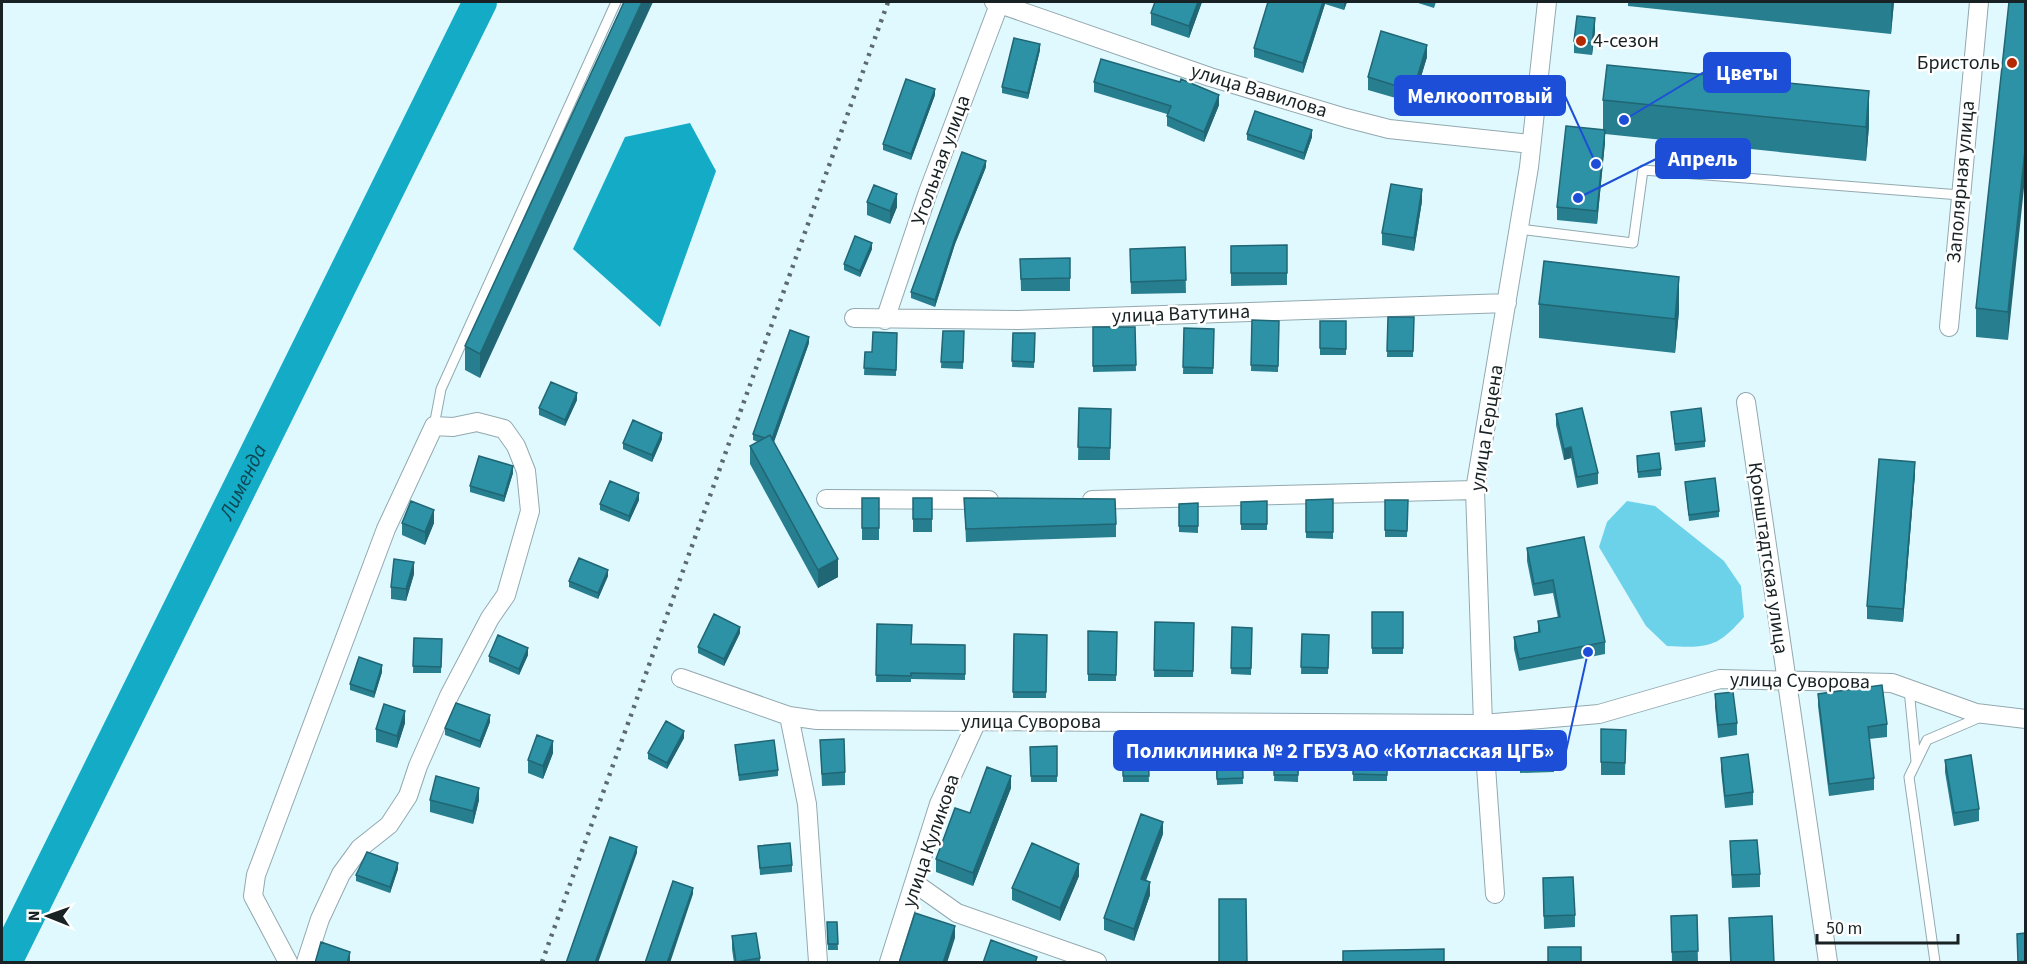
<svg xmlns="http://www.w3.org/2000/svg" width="2027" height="964" viewBox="0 0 2027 964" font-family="'Source Sans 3',sans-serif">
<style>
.green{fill:#6cd2e9}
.water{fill:#13abc5}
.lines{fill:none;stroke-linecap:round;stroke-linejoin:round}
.river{stroke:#13abc5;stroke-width:34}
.service-casing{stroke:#92a9af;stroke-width:11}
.minor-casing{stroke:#92a9af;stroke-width:20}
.service{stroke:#fff;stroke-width:9}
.minor{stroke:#fff;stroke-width:18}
.rail{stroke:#5b6a6d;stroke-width:4.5;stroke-dasharray:3 6;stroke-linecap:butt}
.wall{fill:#277e8f}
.shaded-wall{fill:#206674}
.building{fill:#2d92a6;stroke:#206674;stroke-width:1.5}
.poi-dot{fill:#b42900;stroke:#fff;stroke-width:2}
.labels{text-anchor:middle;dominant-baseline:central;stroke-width:5;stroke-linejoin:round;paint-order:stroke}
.poi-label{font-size:20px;fill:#182123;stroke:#fff;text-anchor:start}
.street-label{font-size:20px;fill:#182123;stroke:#fff}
.water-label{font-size:21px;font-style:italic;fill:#0c4652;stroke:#fff}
.leader{fill:none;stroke:#1d4ed8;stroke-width:2}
.callout-dot{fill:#1d4ed8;stroke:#fff;stroke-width:2}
.callout{fill:#1d4ed8;stroke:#1d4ed8;stroke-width:2}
.callout-label{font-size:21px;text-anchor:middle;font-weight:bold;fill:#fff}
</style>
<rect width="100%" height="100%" fill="#e0f9ff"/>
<path class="green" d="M1627,501l28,5 69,55 17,25 3,31c-27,31 -36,31 -77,29l-21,-20 -47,-79 8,-25z"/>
<path class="water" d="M690,123l26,48 -56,156 -87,-78 52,-112z"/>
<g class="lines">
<path class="river" id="s1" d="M5,962l475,-960"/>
<g class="service-casing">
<path id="service" d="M1519,229l114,14 10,-73 317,25
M434,426l7,-37 175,-387
M1909,689l7,72
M1935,962l-26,-185 18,-37 56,-24"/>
</g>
<g class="minor-casing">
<path id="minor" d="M994,2l216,75 136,41 43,11 142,15
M854,318l164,2 489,-17
M885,320l42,-125 73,-193
M1949,327l30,-325
M1746,402l82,560
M826,499l163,1
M1092,500l383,-10
M681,678l108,38 28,4 666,4 116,-10 121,-35 172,4 84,30 50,6
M789,716l18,88 11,158
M916,884l41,29 140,49
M1495,894l-12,-170 -8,-234 54,-323 18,-165
M288,962l-35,-66 3,-21 130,-346 48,-103 19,1 24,-5 27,7 12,17 10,25 4,40 -24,84 -16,23 -41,78 -31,70 -10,30 -19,29 -29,23 -19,26 -21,45 -14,43
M889,962l50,-158 38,-83"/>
</g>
<use href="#service" class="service"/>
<use href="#minor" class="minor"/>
<path class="rail" d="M542,962l346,-960"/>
</g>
<path class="wall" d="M624,2l-144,376 -15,-8v-24z
M1202,2l-13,36 -38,-13v-12z
M1268,2h79l-3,8 -19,-6 -22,69 -49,-16v-9z
M1415,2h21l-2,6z
M1628,2h266l-3,32 -263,-28z
M2009,2l-1,338 -32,-3v-29z
M1595,31l-3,24 -18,-2v-12z
M1040,50l-12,49 -26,-6v-6z
M1427,57l-14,46 -45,-13v-13z
M1094,82l125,23 -15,37 -37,-16v-12l-73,-22z
M935,95l-24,65 -28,-10v-6z
M1603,100l266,26 -3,35 -261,-27v8l-8,82 -40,-4v-13l46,-77z
M1247,134l65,3 -8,23 -57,-20z
M986,167l-31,77 -20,63 -24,-9v-6z
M1422,201l-8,50 -32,-6v-12z
M867,202l30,5 -7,17 -23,-9z
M1287,245v40l-56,1v-40z
M1185,247l1,46 -55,1 -1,-45z
M872,249l-12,28 -16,-7v-6z
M1070,258v33h-49l-1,-32z
M1539,304l140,7 -4,42 -136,-15z
M1388,317h26l-1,40h-26z
M1252,320l27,1 -1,51 -27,-1z
M1320,321h26v34h-26z
M1093,327h42l1,44 -43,1z
M1184,328l30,1 -1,45h-30z
M943,331h21l-1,38 -22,-1z
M897,333l-1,43 -32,-1 1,-23h7z
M1013,333h22l-1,35 -22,-1z
M809,343l-35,99 64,135 -20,11 -68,-124v-18l8,-4 -5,-2v-6z
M577,400l-12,26 -26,-11v-7z
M1079,408l32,1 -1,51h-32z
M1671,412l34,29v6l-30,4z
M1556,414l42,59v11l-21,4 -6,-30 -7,2 -8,-35z
M662,439l-10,23 -29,-13v-6z
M1637,456l24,13v7l-23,2z
M513,473l-9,29 -34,-10v-6z
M1915,474l-12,148 -36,-3v-13z
M1685,482l34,29v6l-30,4z
M862,498h17v42h-17z
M913,498h19v34h-19z
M964,498l152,26v13l-150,5z
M1333,499v40l-27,-1v-38z
M639,500l-10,22 -29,-12v-6z
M1385,500h23l-1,37h-22z
M1267,501v29h-26v-28z
M1198,503v30l-19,-1v-28z
M402,523h32l-9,22 -23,-10z
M1527,548l78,94v12l-86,17 -5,-22v-12l24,-5v-11l20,-3 -5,-25 -19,3 -7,-35z
M414,574l-8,27 -15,-2v-12z
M608,576l-10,23 -29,-12v-6z
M1372,612h31v42h-31z
M1155,622l39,1 -1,54h-39z
M877,624l34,20 54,1v35l-54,-1v3h-35z
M1232,627l20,1 -1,47 -20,-1z
M1088,631l29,1 -1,49h-28z
M740,633l-16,33 -26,-13v-6z
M1014,634l33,1 -1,63h-33z
M1302,634l27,1 -1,39h-27z
M414,638l28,1 -1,34h-28z
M528,655l-9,20 -30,-13v-6z
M382,672l-8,26 -24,-8v-6z
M1715,694l22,29v12l-19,3 -3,-31z
M1818,694l69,30v13l-18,2 5,39v12l-45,6 -11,-90z
M490,722l-10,26 -35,-13v-7z
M405,723l-8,25 -21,-6v-13z
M1601,729l25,1 -1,45h-24z
M1519,733l35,26v13l-34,1z
M684,738l-17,31 -19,-10v-6z
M1354,739l33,1v41h-34z
M820,740l25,32v13l-23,1z
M1275,742l24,1 -1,39 -24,-1z
M735,745l43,25v6l-39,5z
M1216,745h26l1,39 -26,1z
M1057,746v36h-26l-1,-35z
M1148,748l1,34h-26v-33z
M553,753l-10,26 -15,-6v-13z
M1721,758l32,34v13l-28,3 -4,-38z
M1945,760l34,49v12l-25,5 -9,-54z
M1011,788l-38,98 -37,-14v-13l34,-46z
M430,800h49l-6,24 -43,-12z
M1163,834l-17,47 4,14 -16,46 -30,-11v-12z
M1730,841l30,33v13l-28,1z
M758,846l34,19v7l-32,3z
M398,869l-8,24 -34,-12v-6z
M1079,876l-19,45 -48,-21v-12z
M1543,878l32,37v12l-31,2z
M1697,915l1,48h-26l-1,-47z
M1729,918l45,45h-44z
M837,922l1,28h-10l-1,-22z
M732,936l28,22v5h-26l-2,-14z"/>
<path class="shaded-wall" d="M642,2h11l-173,376v-24z
M1198,2h4l-13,36v-12z
M1323,2h2v2l-22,69v-10z
M1344,2h3l-3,8z
M1891,2h3l-3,32z
M1595,18v13l-3,24v-12z
M1040,44v6l-12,49v-6z
M1427,45v12l-14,46v-12z
M935,89v6l-24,65v-6z
M1869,91v35l-3,35v-34z
M1219,95v10l-15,37v-10z
M1312,130v7l-8,23v-7z
M1605,130v12l-8,82v-13z
M2025,150v28l-17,162v-28z
M986,161v6l-31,77 -20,63v-7l20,-62z
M1422,189v12l-8,50v-13z
M897,194v13l-7,17v-13z
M872,243v6l-12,28v-6z
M1679,277v34l-4,42v-34z
M809,337v6l-37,104v-7z
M577,393v7l-12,26v-6z
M662,433v6l-10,23v-7z
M1571,447v11l-7,2v-11z
M1915,462v12l-12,148v-13z
M513,466v7l-9,29v-6z
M639,493v7l-10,22v-6z
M434,510v13l-9,22v-13z
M838,559v18l-20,11v-18z
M414,562v12l-8,27v-12z
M608,570v6l-10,23v-6z
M740,627v6l-16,33v-7z
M528,648v7l-9,20v-6z
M382,665v7l-8,26v-6z
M405,711v12l-8,25v-12z
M490,715v7l-10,26v-7z
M684,731v7l-17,31v-6z
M553,741v12l-10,26v-13z
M1011,776v12l-38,98v-13z
M479,788v12l-6,24v-13z
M1163,822v12l-22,58v-13z
M637,847v6l-39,110h-3z
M398,863v6l-8,24v-6z
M1079,864v12l-19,45v-13z
M1150,882v13l-16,46v-12z
M693,888v6l-23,69h-3z
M955,926v12l-8,25h-4z
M350,952v11h-3z"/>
<path class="building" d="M624,2h18l-162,352 -15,-8z
M1155,2h43l-9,24 -38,-13z
M1268,2h55l-20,61 -49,-15z
M2009,2h16v148l-17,162 -32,-4z
M1577,16l18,2 -3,25 -18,-2z
M1381,31l46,14 -14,46 -45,-14z
M1014,38l26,6 -12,49 -26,-6z
M1101,59l79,23 1,-3 38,16 -15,37 -37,-16 4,-10 -77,-24z
M1607,65l262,26 -3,36 -263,-27z
M906,79l29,10 -24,65 -28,-10z
M1255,111l57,19 -8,23 -57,-19z
M1566,126l39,4 -8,81 -40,-4z
M962,152l24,9 -31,77 -20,62 -24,-8z
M1391,184l31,5 -8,49 -32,-5z
M874,185l23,9 -7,17 -23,-9z
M855,236l17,7 -12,28 -16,-7z
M1287,245v28h-56v-27z
M1185,247l1,33 -55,2 -1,-33z
M1070,258v20l-49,1 -1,-20z
M1544,261l135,16 -4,42 -136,-15z
M1388,317h26l-1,34h-26z
M1252,320l27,1 -1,45 -27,-1z
M1320,321h26v28l-26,-1z
M1093,327h42l1,38 -43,1z
M1184,328l30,1 -1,39 -30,-1z
M790,330l19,7 -37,102 -2,-4 -5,3 -12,-4z
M943,331h21l-1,31h-22z
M873,332l24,1 -1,37 -32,-2 1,-16h7z
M1013,333h22l-1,29 -22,-1z
M551,382l26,11 -12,27 -26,-12z
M1079,408l32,1 -1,39 -32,-1z
M1582,408l16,65 -21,4 -6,-30 -7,2 -8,-35z
M1701,408l4,33 -30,3 -4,-32z
M633,420l29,13 -10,22 -29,-12z
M770,435l68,124 -20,11 -68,-124z
M1659,453l2,16 -23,3 -1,-16z
M479,456l34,10 -9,30 -34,-10z
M1879,459l36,3 -12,147 -36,-3z
M1715,478l4,33 -30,4 -4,-33z
M610,481l29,12 -10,23 -29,-12z
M862,498h17v30h-17z
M913,498h19v21h-19z
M964,498l151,1 1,25 -150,5z
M1333,499v33h-27v-32z
M1385,500h23l-1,31 -22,-1z
M411,501l23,9 -9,22 -23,-9z
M1267,501v23h-26v-22z
M1198,503v23h-19v-22z
M1584,537l21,105 -86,17 -5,-22 26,-5 -2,-11 22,-4 -7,-37 -19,4 -7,-36z
M579,558l29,12 -10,23 -29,-12z
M394,559l20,3 -8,27 -15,-2z
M1372,612h31v36h-31z
M714,614l26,13 -16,32 -26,-12z
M1155,622l39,1 -1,48 -39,-1z
M877,624l35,1 -1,19 54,1v29l-54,-1v3l-35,-1z
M1232,627l20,1 -1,40h-20z
M1088,631l29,1 -1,43 -28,-1z
M1014,634l33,1 -1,57h-33z
M1302,634l27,1 -1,33 -27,-1z
M498,635l30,13 -9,21 -30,-13z
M414,638l28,1 -1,28 -28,-1z
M359,657l23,8 -8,27 -24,-8z
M1882,685l5,39 -19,3 6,51 -45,6 -11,-90z
M1733,692l4,31 -19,2 -3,-31z
M456,703l34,12 -10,26 -35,-13z
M384,704l21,7 -8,25 -21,-7z
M666,721l18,10 -17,32 -19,-10z
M1601,729l25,1 -1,33 -24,-1z
M537,735l16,6 -10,25 -15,-6z
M844,739l1,33 -23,2 -2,-34z
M1354,739l33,1v35l-34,-1z
M774,740l4,30 -39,5 -4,-30z
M1275,742l24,1 -1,32h-24z
M1216,745h26l1,33 -26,1z
M1057,746v30h-26l-1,-29z
M1148,748l1,28h-26v-27z
M1748,754l5,38 -28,4 -4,-38z
M1971,755l8,54 -25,4 -9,-53z
M987,767l24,9 -38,97 -37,-14 19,-51 15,5z
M436,776l43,12 -6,23 -43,-11z
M1141,814l22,8 -22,57 9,3 -16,47 -30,-11z
M610,837l27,10 -42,116h-29z
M1757,840l3,34 -28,1 -2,-34z
M790,843l2,22 -32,3 -2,-22z
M1032,843l47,21 -19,44 -48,-20z
M367,852l31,11 -8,24 -34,-12z
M1573,877l2,38 -31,1 -1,-38z
M673,881l20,7 -26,75h-22z
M1219,899h27l1,64h-28z
M915,913l40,13 -12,37h-44z
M1697,915l1,36 -26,1 -1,-36z
M1772,916l2,47h-43l-2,-45z
M827,922h10l1,22h-10z
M756,933l4,25 -24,4 -4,-26z
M2025,933v28l-7,1 -1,-28z
M991,940l46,17 -2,6h-52z
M321,942l29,10 -3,11h-32z
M1548,947h33v16h-33z
M1444,949v14h-101v-12z"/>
<g class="poi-dot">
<circle cx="1581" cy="41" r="6"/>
<circle cx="2012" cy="63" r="6"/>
</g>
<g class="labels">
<g class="poi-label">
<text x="1593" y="41">4-сезон</text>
<text x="2000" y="63" text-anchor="end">Бристоль</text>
</g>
<g class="street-label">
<text transform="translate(1259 91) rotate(17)">улица Вавилова</text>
<text transform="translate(941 160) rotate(-70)">Угольная улица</text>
<text transform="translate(1961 182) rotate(-85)">Заполярная улица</text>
<text transform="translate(1181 314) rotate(-2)">улица Ватутина</text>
<text transform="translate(1487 428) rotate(-81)">улица Герцена</text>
<text transform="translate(1768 558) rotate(82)">Кронштадтская улица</text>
<text transform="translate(1800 681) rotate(1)">улица Суворова</text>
<text x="1031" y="722">улица Суворова</text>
<text transform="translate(931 841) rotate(-71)">улица Куликова</text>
</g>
<g class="water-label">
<text stroke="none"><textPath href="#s1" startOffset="536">Лименда</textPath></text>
</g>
</g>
<path class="leader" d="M1624 120L1704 72M1596 164L1565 96M1578 198L1656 159M1588 652L1566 751"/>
<g class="callout-dot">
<circle cx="1624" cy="120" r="6"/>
<circle cx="1596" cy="164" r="6"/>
<circle cx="1578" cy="198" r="6"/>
<circle cx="1588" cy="652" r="6"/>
</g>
<g class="callout">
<rect x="1704" y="53" width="86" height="39" rx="6"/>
<rect x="1395" y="76" width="170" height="39" rx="6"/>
<rect x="1656" y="139" width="94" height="39" rx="6"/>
<rect x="1114" y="731" width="452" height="39" rx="6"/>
</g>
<g class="callout-label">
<text x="1747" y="80">Цветы</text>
<text x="1480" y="103">Мелкооптовый</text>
<text x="1703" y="166">Апрель</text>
<text x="1340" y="758">Поликлиника № 2 ГБУЗ АО «Котласская ЦГБ»</text>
</g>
<rect width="2027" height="964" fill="none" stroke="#182123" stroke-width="6"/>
<g transform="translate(48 916) rotate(271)" stroke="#ffffff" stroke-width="4.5" paint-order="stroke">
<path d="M0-4.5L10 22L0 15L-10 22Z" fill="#182123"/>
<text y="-9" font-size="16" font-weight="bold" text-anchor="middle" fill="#182123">N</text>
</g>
<path d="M1817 934v9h141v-9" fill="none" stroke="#182123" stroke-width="3"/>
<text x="1826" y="934" font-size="18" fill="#182123" stroke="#ffffff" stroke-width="4.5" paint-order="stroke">50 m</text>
</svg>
